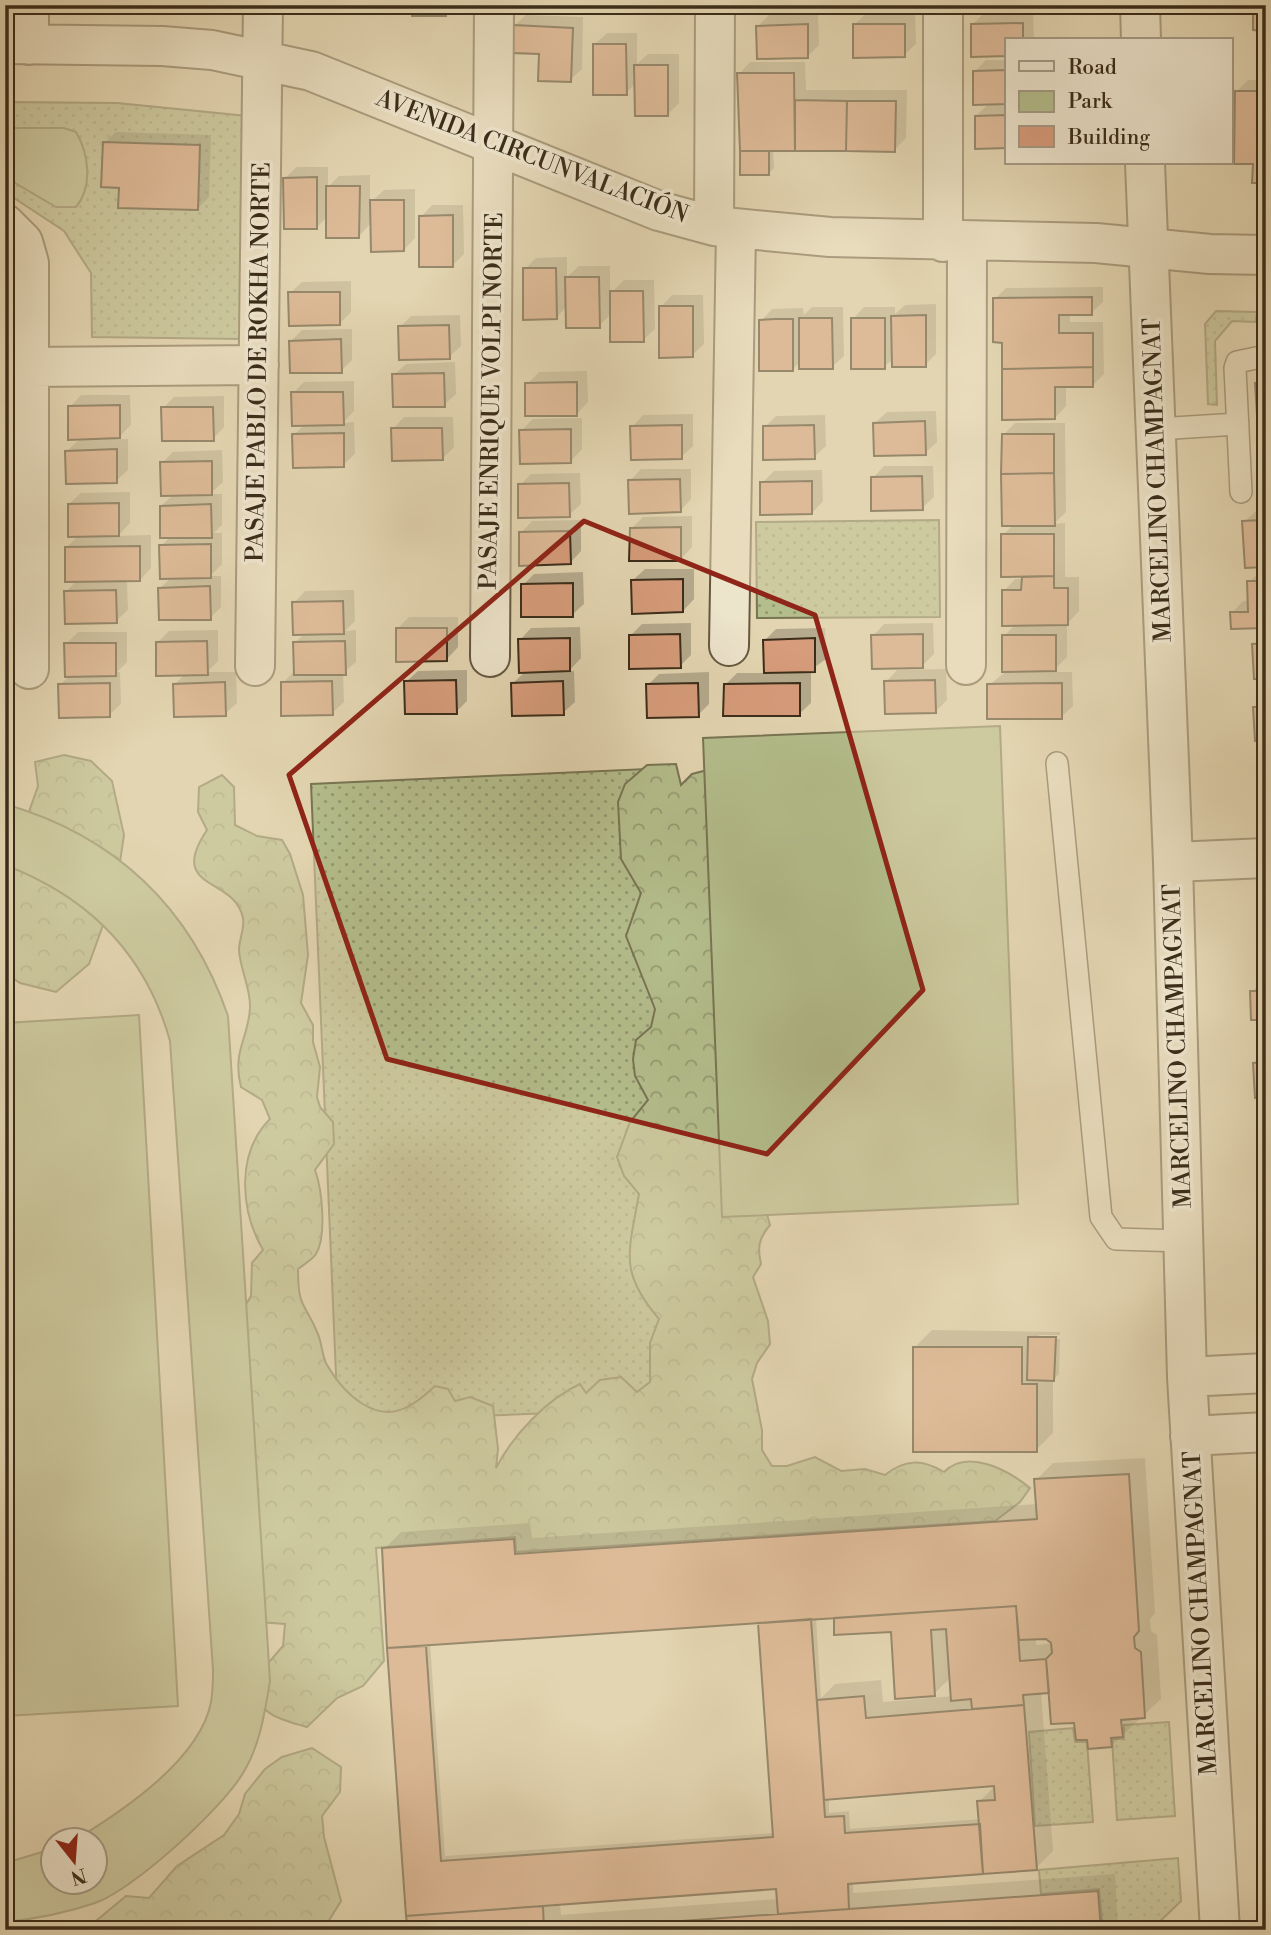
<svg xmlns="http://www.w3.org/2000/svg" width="1271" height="1935" viewBox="0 0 1271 1935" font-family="'Libre Bodoni',serif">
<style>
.grass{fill:url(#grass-dots);stroke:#787553;stroke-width:2}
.forest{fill:url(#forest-crowns);stroke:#787553;stroke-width:2}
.park{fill:#b4bd8c;stroke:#787553;stroke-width:2}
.shadow{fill:#0003;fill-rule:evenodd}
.building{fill:#d79c7b;stroke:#3b2d1a;stroke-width:2}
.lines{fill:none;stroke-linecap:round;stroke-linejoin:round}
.service-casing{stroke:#655740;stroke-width:24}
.minor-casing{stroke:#655740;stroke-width:42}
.service{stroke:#ede4cc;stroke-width:21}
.minor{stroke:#ede4cc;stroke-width:38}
.marked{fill:none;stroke:#8f2418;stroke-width:5;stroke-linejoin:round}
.labels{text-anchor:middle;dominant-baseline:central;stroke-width:7;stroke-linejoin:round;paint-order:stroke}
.street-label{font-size:24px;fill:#3b2d1a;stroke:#ede4cc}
</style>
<defs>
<pattern id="grass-dots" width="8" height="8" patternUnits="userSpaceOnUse" patternTransform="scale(1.75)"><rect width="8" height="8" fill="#b4bd8c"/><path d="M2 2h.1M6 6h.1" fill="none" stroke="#949a72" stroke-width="1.8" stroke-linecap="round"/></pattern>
<pattern id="forest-crowns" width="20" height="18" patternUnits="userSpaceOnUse" patternTransform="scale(1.75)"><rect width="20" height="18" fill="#b4bd8c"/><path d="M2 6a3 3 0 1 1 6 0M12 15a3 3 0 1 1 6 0" fill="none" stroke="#949a72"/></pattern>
</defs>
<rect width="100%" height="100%" fill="#e3d5b1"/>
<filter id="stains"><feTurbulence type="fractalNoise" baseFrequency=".00286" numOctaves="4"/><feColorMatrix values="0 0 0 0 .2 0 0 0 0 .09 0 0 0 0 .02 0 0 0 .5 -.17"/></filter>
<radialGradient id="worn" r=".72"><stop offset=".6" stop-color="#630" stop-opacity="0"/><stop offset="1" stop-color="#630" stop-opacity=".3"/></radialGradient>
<path class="grass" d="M5,102l112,1 130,13 -4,223 -151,-2 -1,-64 -27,-42 -59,-39z
M1216,311l41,1 -1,10 -24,-1 -17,20 2,64 -9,-1 -3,-80z
M939,520l1,97 -183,1 -1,-96z
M669,768l26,639 -357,15 -27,-638z
M1169,1722l6,94 -58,4 -5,-81h12v-14z
M1073,1728l2,14h12l6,80 -58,4 -6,-94z
M1178,1858l3,43 -30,29h-48l-4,-41 -58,5 -2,-24z"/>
<path class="forest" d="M64,755l27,6 21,20 12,54 -8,54 -27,75 -33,28 -36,-9 -15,-10v-150h20l13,-37 -3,-24z
M676,764l5,21 11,-11 19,-5 52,431 7,25c-11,13 -13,22 -9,39l-8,13 15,44 2,23 -13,19 -5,16 10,51v20l10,16h15l28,-9 26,14 24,-2 20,6c20,-16 37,-16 59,-3 23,-24 64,-2 86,16l-10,14 -25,19 -479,31 -1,-15 -139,11 8,113 -21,25 -26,12 -30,29c-29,-8 -47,-12 -57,-43l33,-38 2,-22 -43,-3 -8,-297 17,-28 1,-33 11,-13c-23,-40 -27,-97 7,-131l-8,-19 -21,-13c-9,-36 7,-47 9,-79 1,-19 -10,-39 -11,-58 0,-11 6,-22 4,-32 -8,-42 -77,-27 -36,-88l-9,-18 1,-25 23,-12 12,12 1,38 22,11 25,4 8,14 13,41 5,60 -7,48 12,22v17l7,25 -3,30 3,10 13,15 1,22 -19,26c7,19 12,66 1,84 -4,6 -13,11 -18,15 0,41 7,33 20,65 4,10 4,22 9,31 17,29 49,60 82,41 10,-5 18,-13 26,-20l13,3 7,12 15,-4 23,9 5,43 -2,19c17,-33 51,-69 84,-84l6,9 14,-13 21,-3 16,15 13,-10v-39l9,-24c-41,-48 -30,-67 -20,-125l-15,-18 -7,-19 13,-35 18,-22 -13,-24 -2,-17 3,-19 15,-13 4,-18 -29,-73 15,-43 -20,-34 -3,-57 7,-18 22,-19z
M312,1748l29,19 -1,25 -18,24 2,21 17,64 -18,29h-274l19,-9 17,9 41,-34 23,2 28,-32 47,-31 15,-21 6,-20 20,-25 17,-12z"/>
<path class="park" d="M5,128h59l12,4c13,22 17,55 0,75h-20l-51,-30z
M1000,726l18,478 -296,13 -19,-479z
M5,804c111,32 186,104 223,212l42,665c-5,30 -10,65 -27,92 -21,36 -110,117 -148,130 -29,10 -60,16 -90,19v-59l47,-14v33h42v-42h-19c46,-28 125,-80 136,-138 2,-11 2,-22 2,-32l-43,-629c-24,-86 -81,-144 -165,-176z
M139,1015l39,691 -173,10v-693z"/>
<path class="shadow" d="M414,5h40l-9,9z
M756,5h56l-9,9h15l1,31 -11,11 -50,-30 14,-14z
M853,5h54l-8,8h16l1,31 -12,11 -50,-30 15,-14z
M971,5h53l-7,7h16l1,28h-27l-34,-16 14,-14z
M526,15l57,2 -1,52 -12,11 -56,-54z
M607,33h30v31l11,-10h31v49l-11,11 -32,-31 -10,10 -31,-49z
M986,60h21v87l-31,-31 14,-14 -15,-31z
M750,62h55l1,28h101l-1,48 -12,12h-121l1,18 -6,6 -29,-100z
M1248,80h18v102l-12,-20 -17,-71z
M116,132l95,3 -2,62 -11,11 -77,-22 -17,-43z
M297,167h31v20l11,-11 31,-1v28l14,-13 31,-1v49l-11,12 -32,-28 -13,14 -31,-20 -11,11 -32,-49z
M432,205h31l1,49 -12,12 -31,-49z
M567,257v20l12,-11h31v28l14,-14h30l1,49 -12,11 -31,-27 -13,13 -32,-20 -11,12 -31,-49 11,-11z
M351,281v31l-11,11 -50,-30 12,-11z
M1103,287v15l-12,11h-21v9h33l1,52 -11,11h-27v21l-11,12 -51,-77 -9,-42 11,-11z
M672,295h31l1,49 -12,11 -31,-48z
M936,304v50l-11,11 -31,-7 -10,9 -31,-48 11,-12h31v7l10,-9z
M812,307h31l1,49 -12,11 -31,-6 -8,8 -32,-48 11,-12 31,-1 1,7z
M460,315l1,31 -12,11 -49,-30 11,-11z
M352,329v31l-11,11 -50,-30 11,-11z
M455,362l1,32 -12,11 -50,-30 12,-11z
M587,371l1,31 -11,12 -50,-30 12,-12z
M1266,375v128h-2l-7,-120z
M354,381v30l-11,12 11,-1 1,32 -12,11 -49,-30 11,-11 -12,-31 11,-11z
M81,395h49l1,30 -14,14h11v31l-12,11 -49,-30 14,-13 -11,-31z
M224,396v31l-11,12 -50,-31 11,-11z
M936,411l1,31 -12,11 -50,-30 12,-11z
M693,414v32l-12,11 -49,-30 11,-12z
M825,415l1,31 -12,11 -49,-30 11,-11z
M404,417h49l1,30 -12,12 -49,-30z
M582,418v31l-11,12 -50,-30 12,-12z
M1015,423h50l1,89 -12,12 11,-1v54h14v34l-12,13v33l-15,15h20l1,34 -12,11 -72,-32 15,-12v-37l12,-12 -12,-33 11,-12h8l-20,-44 10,-10 -10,-90z
M222,450l1,32 -13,12h12v31l-8,8h8v31l-12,12h11v31l-11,11 -50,-30 12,-11 -11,-31 9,-9 -9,-31 13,-12 -12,-31 11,-11z
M884,466h49l1,31 -12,11 -49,-30z
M641,469h50v30l-11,12 -50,-30z
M822,470l1,31 -11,12 -50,-30 12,-12z
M580,473l1,31 -12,11 -49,-30 11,-11z
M130,492v31l-12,13 33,-1v33l-11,12h-13l1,30 -12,11 -50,-29 11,-12 -10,-33 12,-12 -10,-31 12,-11z
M1266,505v60l-22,-43 12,-11 8,-1z
M692,516v31l-11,12 -50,-30 12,-12z
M581,520v31l-11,12 -49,-30 11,-12z
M645,569h49v30l-11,12 -50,-31z
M1261,571h5v56l-34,-14 11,-12h7l-1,-19z
M583,572l1,32 -12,11 -49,-30 11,-11z
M354,590l1,31 -10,10 11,-1v32l-13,11 1,29 -12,11 -49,-30 12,-13v-27l10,-10 -11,-30 11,-12z
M409,617h49v30l-11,12 -50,-30z
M691,623v32l-11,11 -50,-30 12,-12z
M933,623l1,31 -12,12 -49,-30 11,-12z
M580,627l1,31 -12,13h5l1,31 -12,11 -50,-30 13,-12 -6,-31 11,-12z
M825,628l1,31 -15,11v33l-12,11 -74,-29 12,-12h28v-33l11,-11z
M218,630v31l-11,11h29l1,31 -12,11 -50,-30 11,-11 -29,-30 12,-12z
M78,632h49v30l-10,10h3l1,32 -12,11 -49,-30 10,-10 -4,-31z
M1266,633v44l-12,-33z
M946,669l1,31 -12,12 -49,-30 11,-12z
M467,670v31l-11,11 -50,-30 12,-11z
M5,672l3,31 -3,2z
M709,672v32l-11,11 -50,-30 11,-11z
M1266,697v41l-11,-30z
M1266,978v40l-14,-26z
M1266,1053v43l-11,-32z
M932,1330l128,2v3h-21v4h21l-1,35 -6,6v53l-17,17 -121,-103z
M1145,1458l10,155 -5,6 1,12 6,4 4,64 -50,47 -22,-8 -39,-47 -9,1 12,159 -17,17 -183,14v11l262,-19 3,56h-709l-25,-381 17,-17 129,-9 2,15 506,-34 -2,-24 17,-17zM835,1616l57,14 42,64 17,-17 2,19 -70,6 -2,-22 -46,4 -14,14 -5,-81zM763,1621l11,212 -329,23 -15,-213zM1046,1637l8,6 -18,2v-7zM997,1784l-18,18 2,17 -131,10 -1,-18 -20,2v-15zM778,1887l1,12 -218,16 -1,-12z"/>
<path class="building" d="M412,5h34v11h-34z
M630,5h51v8l-51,1z
M755,5h51v8l-51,1z
M852,5h51v7l-51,1z
M969,5h52v6l-52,1z
M1253,5h13v26l-13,-1z
M1023,23v17h-16v16l-36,1v-33z
M808,24v34l-51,1 -1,-33z
M853,24h52v33l-52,1z
M513,25l60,3 -2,54 -33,-1 1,-27 -27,-1z
M593,44h33l1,51h-34z
M634,65h34v51h-33z
M1007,70v34l-34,1v-34z
M737,73h57l1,78h-55z
M1235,91h31v92h-14l1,-19h-19z
M795,100l52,1 -1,50h-51z
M847,101h49l-1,51 -49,-1z
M1007,115v33l-32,1v-33z
M103,142l97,3 -2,65 -80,-2 1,-20 -18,-1z
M740,151h29v24h-29z
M317,177v52h-33l-1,-51z
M326,186h34l-1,52h-33z
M370,200h34v51l-33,1z
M453,215v52h-34v-51z
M523,268h33l1,51 -34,1z
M565,277h34l1,51h-34z
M610,291h33l1,51h-34z
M288,292h52v33l-51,1z
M1092,297v18h-33v18h34v34l-91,2v-26l-9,-1v-44z
M659,306h34v51l-34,1z
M926,315v52h-34l-1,-51z
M799,318h33l1,51h-34z
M851,318h34v51h-34z
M776,319h17v52h-34v-51z
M449,325l1,34 -51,1 -1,-34z
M341,339l1,34h-52l-1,-32z
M1093,367v20h-38v32l-53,1v-51z
M444,373l1,34h-52l-1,-33z
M577,382v34h-52v-33z
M1266,382v97h-5l-6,-96z
M291,392h52l1,33 -52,1z
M120,405v33l-52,2v-34z
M161,407h52l1,34h-52z
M925,421l1,34 -52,1 -1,-33z
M682,425v34l-51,1 -1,-34z
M814,425l1,34 -52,1v-34z
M391,428h51l1,32 -51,1z
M571,429v34l-51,1 -1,-34z
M344,433v34l-51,1 -1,-34z
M1002,434h52v39l-53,1z
M117,449v34l-51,1 -1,-33z
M212,461v34l-51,1 -1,-34z
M1054,473l1,53h-53l-1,-52z
M922,476l1,34 -52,1v-34z
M680,479l1,33 -52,2 -1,-34z
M812,481v33l-52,1v-33z
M569,483l1,34 -52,1v-34z
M119,503v33l-51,1v-33z
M211,504l1,34h-52v-32z
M1263,506h3v61l-21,1 -3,-47 21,-1z
M681,527v34h-52l1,-33z
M570,531l1,33 -52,2v-34z
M1001,534h53v42l-53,1z
M211,544v34l-51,1 -1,-34z
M140,546v35l-75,1v-35z
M1054,576v12h14v37l-66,1v-36h19l1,-13z
M683,579v33l-51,2 -1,-34z
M1247,581h19v47l-35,1 -1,-17h18z
M573,583v34h-52v-33z
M210,586l1,34h-52l-1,-32z
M116,590l1,33 -52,1 -1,-33z
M343,601l1,33 -51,1 -1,-33z
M396,628h51v33l-51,1z
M680,634l1,34 -52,1v-34z
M923,634v34l-51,1 -1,-34z
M1002,635h54v36l-54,1z
M570,638v33l-51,2 -1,-34z
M815,638v34l-51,1 -1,-33z
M207,641l1,34 -52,1v-34z
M345,641l1,34h-52l-1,-33z
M64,643h52v33l-51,1z
M1266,643v36h-12l-2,-35z
M456,680l1,34h-52l-1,-33z
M935,680l1,33 -51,1 -1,-33z
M332,681l1,34 -52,1v-34z
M563,681l1,34 -52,1 -1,-33z
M225,682l1,34 -52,1 -1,-33z
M110,683v34l-51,1 -1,-34z
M698,683l1,34 -52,1 -1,-34z
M800,683v33h-77l1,-32z
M1062,683v36h-75v-35z
M1253,707h13v33l-11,1z
M1259,769h7v56h-5z
M1250,991h16v29h-15z
M1266,1062v36h-11l-2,-35z
M1028,1337h28l-2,44 -27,-1z
M913,1347h109v37h15v68h-124z
M1129,1474l10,157 -5,6 1,11 6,4 4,66 -24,2 2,17 -12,1 1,9 -24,2 -1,-9h-11l-2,-17 -23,1 -5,-65 6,-6 -1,-10 -5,-4 -27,1 -3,-34 -629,42 -5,-100 132,-9 1,15 522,-35 -3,-40z
M1016,1606l4,55 26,-2 3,34 -26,2 1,10 -52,4 -1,-10 -20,2 -5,-72 -15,1 4,66 -40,3 -4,-67 -57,3v-17z
M811,1619l14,198 19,-1 1,17 135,-9 3,50 -135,10 1,25 -71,5 -2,-25 -370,27 -19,-268 39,-2 15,215 332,-24 -15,-214z
M864,1696l2,22 158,-13 13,165 -54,4 -6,-73 18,-1 -1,-14 -170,14 -7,-100z
M1098,1891l3,39h-544l292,-21z
M543,1906l1,24h-136l-2,-14z"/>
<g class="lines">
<g class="service-casing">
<path id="service" d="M1157,429l81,-5
M1241,492l-6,-124 2,-6 29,-6
M1057,763l44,454 15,22 67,2"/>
</g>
<g class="minor-casing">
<path id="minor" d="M29,5v40
M943,5v237
M1140,5l1,35
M5,44l157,2 50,4 99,21 348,140 55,15 116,11 266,6 114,11 56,1
M1145,163l28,699 14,515 33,553
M5,224l18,18 6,21v406
M714,226l1,-221
M30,367l229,-2
M729,646l7,-416
M490,657l4,-652
M966,665l1,-422
M255,666l8,-661
M1173,862l93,-4
M1187,1377l79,-4
M1190,1436l76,-4"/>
</g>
<use href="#service" class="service"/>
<use href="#minor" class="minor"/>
</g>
<path d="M0 0H1271V1935H0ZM584,521l231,94 108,375 -156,164 -380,-95 -98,-284z" fill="#e3d5b1" fill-opacity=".55" fill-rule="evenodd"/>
<path class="marked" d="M584,521l231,94 108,375 -156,164 -380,-95 -98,-284z"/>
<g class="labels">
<g class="street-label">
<text transform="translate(532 157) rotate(21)">AVENIDA CIRCUNVALACIÓN</text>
<text transform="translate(259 362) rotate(-89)">PASAJE PABLO DE ROKHA NORTE</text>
<text transform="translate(492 401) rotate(-89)">PASAJE ENRIQUE VOLPI NORTE</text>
<text transform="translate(1158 480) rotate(-92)">MARCELINO CHAMPAGNAT</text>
<text transform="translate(1178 1046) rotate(-92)">MARCELINO CHAMPAGNAT</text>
<text transform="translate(1201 1613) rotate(-93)">MARCELINO CHAMPAGNAT</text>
</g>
</g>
<rect width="1271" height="1935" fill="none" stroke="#e3d5b1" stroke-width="28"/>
<rect x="7" y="7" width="1257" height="1921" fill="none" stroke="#3b2d1a" stroke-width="3.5"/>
<rect x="14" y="14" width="1243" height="1907" fill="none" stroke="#3b2d1a" stroke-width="2"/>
<rect x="1005" y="38" width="228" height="126" fill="#ede4cc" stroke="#a69b85" stroke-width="2"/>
<rect x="1019" y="61" width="35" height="10" fill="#ede4cc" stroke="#a69b85" stroke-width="2"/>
<text x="1068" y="74" font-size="21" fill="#3b2d1a">Road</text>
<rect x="1019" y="91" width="35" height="21" fill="#b4bd8c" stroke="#a69b85" stroke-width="2"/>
<text x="1068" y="108" font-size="21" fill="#3b2d1a">Park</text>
<rect x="1019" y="126" width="35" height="21" fill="#d79c7b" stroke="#a69b85" stroke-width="2"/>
<text x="1068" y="144" font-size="21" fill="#3b2d1a">Building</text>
<g transform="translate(74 1861) rotate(163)"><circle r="33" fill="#ede4cc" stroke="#a69b85" stroke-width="2"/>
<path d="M0-5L12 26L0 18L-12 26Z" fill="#8f2418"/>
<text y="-10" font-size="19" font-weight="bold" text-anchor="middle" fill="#3b2d1a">N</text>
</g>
<rect width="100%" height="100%" filter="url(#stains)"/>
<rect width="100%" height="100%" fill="url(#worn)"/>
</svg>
